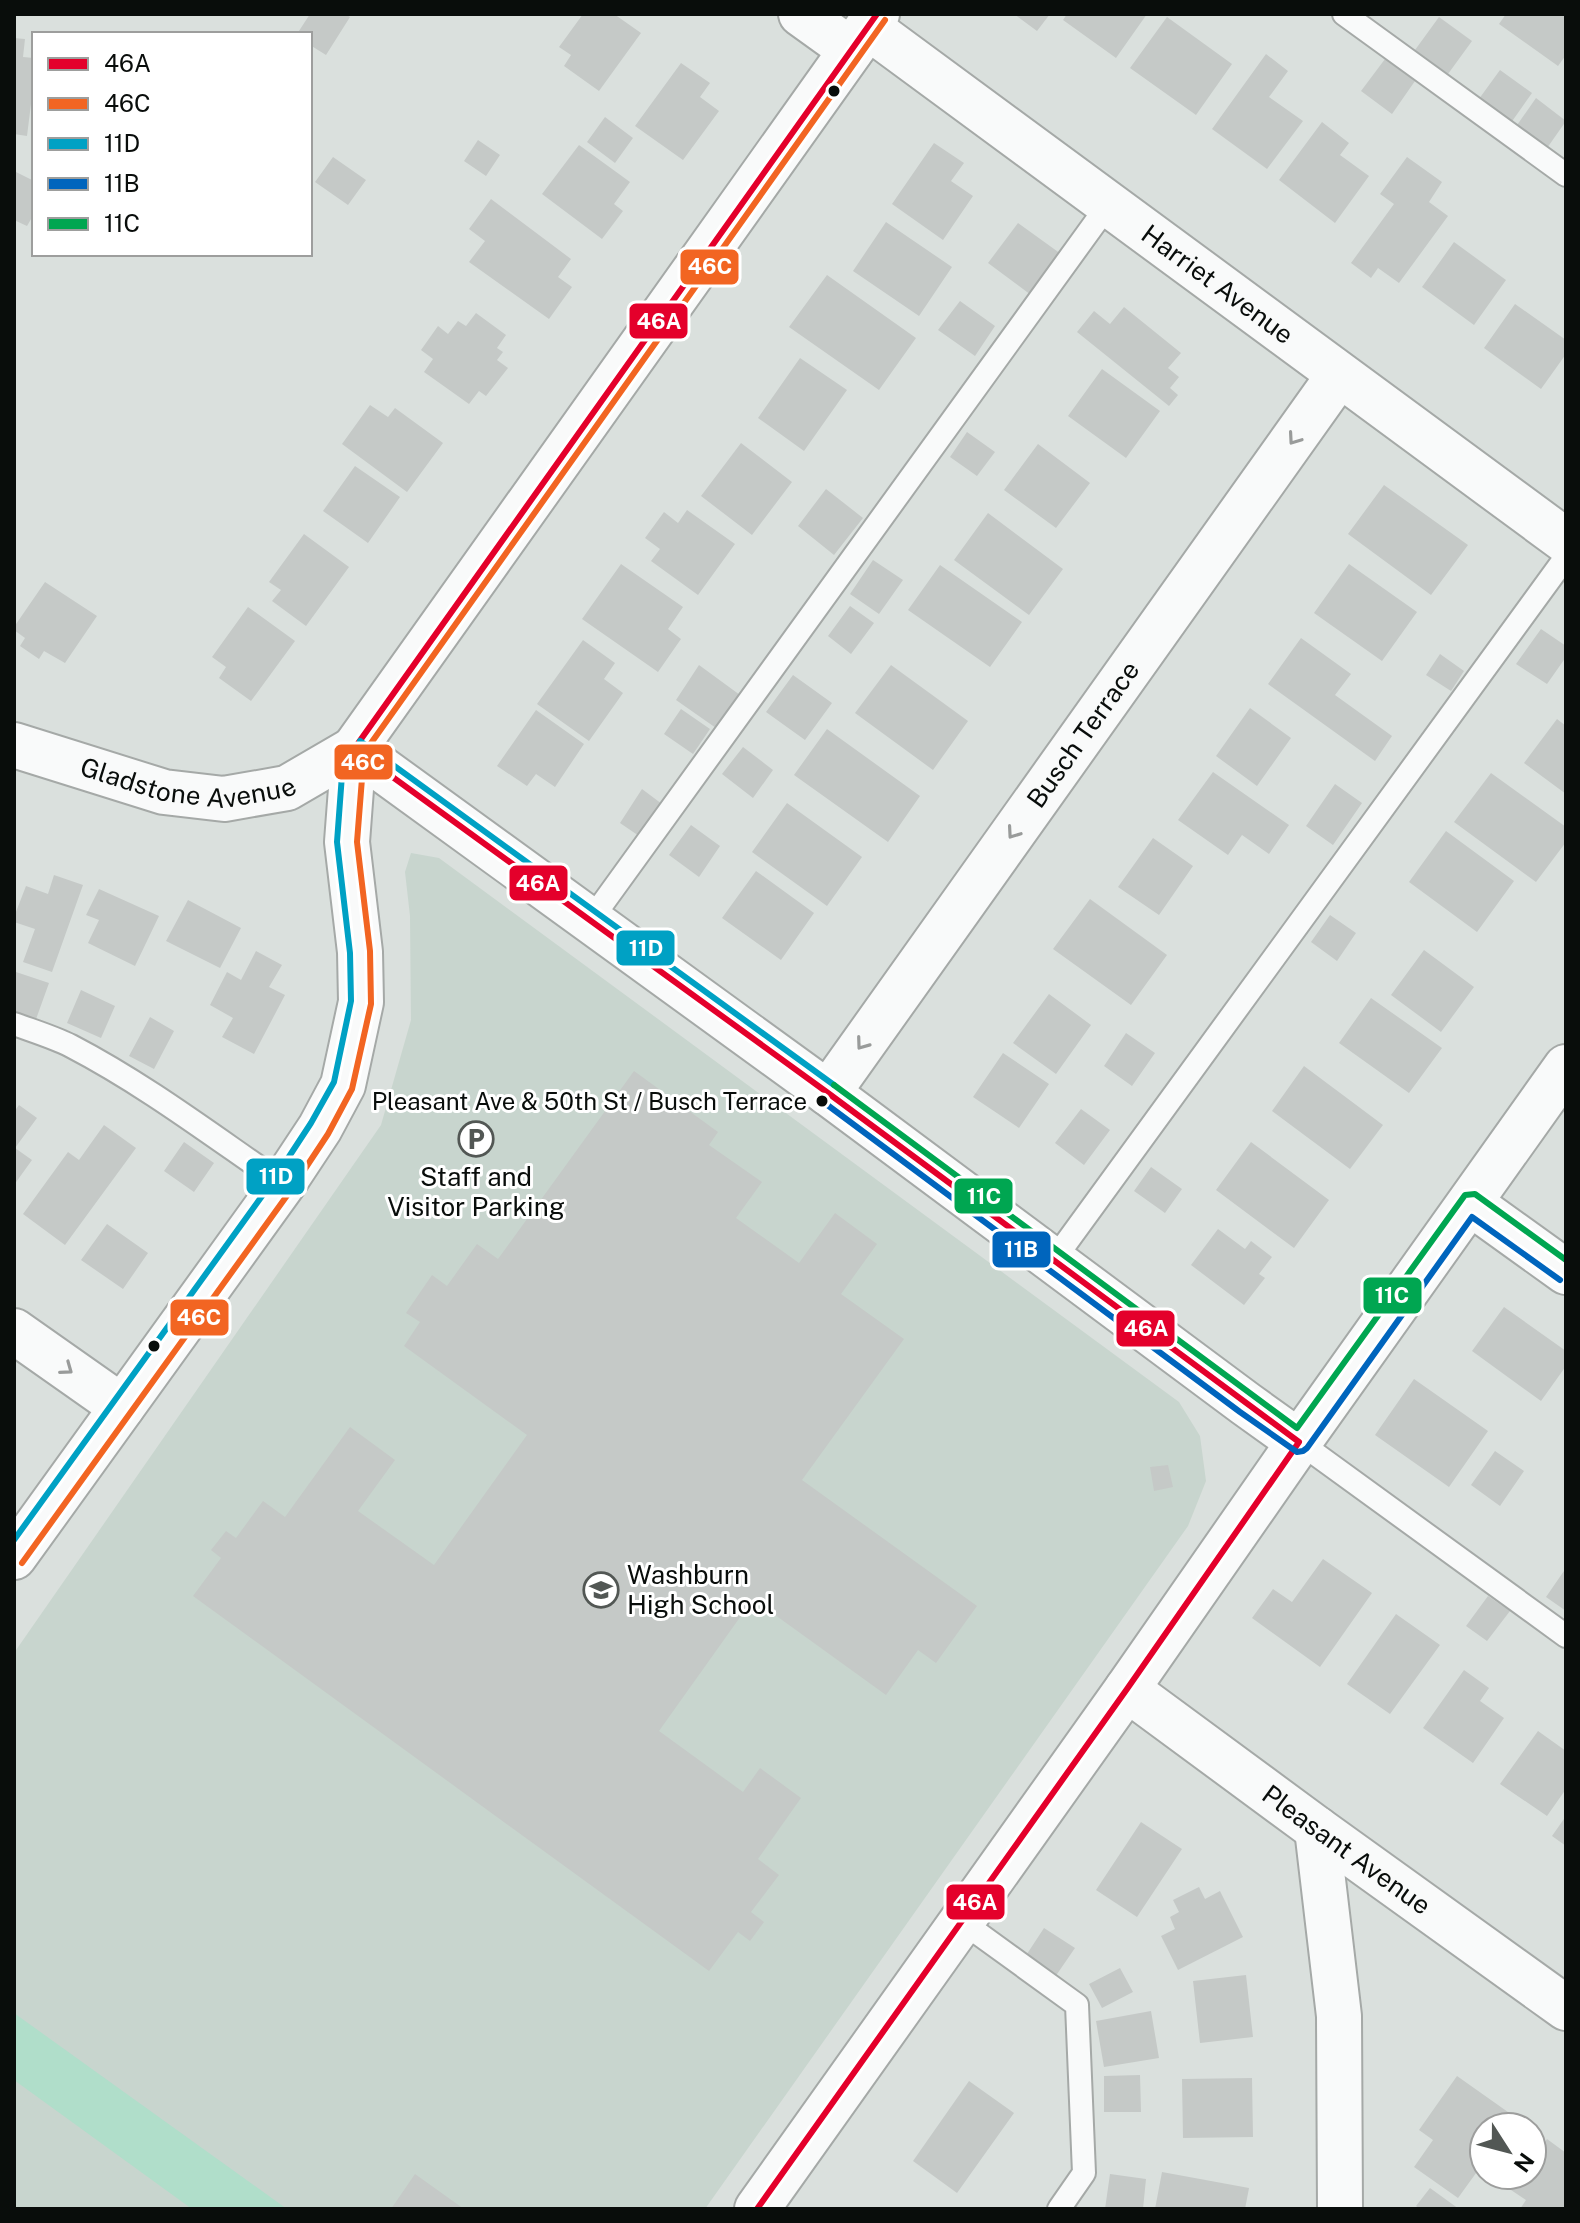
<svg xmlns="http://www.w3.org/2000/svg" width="1580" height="2223" font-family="'Public Sans',sans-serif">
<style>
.built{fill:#c8d5ce}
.green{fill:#b0deca}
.building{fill:#c5c9c7}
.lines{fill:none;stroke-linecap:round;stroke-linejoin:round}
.lane-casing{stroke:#a5a9a7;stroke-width:26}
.street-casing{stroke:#a5a9a7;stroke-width:48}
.secondary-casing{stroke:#a5a9a7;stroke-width:48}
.lane{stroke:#f9fafa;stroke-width:22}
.street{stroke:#f9fafa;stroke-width:44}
.secondary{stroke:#f9fafa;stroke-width:44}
.bus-1-casing{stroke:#fff;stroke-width:12}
.bus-2-casing{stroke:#fff;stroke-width:12}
.bus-3-casing{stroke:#fff;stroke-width:12}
.bus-4-casing{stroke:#fff;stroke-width:12}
.bus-5-casing{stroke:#fff;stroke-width:12}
.bus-1{stroke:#e4002b;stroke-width:6}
.bus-2{stroke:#f26522;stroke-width:6}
.bus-3{stroke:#00a1c4;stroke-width:6}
.bus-4{stroke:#0065bd;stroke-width:6}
.bus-5{stroke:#00a651;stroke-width:6}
.oneway{stroke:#999b9a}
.bus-dot{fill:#090d0b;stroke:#fff;stroke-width:3}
.labels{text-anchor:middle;stroke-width:6;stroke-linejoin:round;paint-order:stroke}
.bus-label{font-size:24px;fill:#090d0b;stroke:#fff;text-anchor:end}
.street-label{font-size:26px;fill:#090d0b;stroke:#fff}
.poi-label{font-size:26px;fill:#090d0b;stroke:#fff}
.line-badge{stroke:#fff;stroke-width:3}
.badge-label{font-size:22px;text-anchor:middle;font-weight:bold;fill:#fff}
</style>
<rect width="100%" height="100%" fill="#dae0dd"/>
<path class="built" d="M411 853 439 858 1179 1402 1200 1436 1206 1481 1188 1526 705 2209H14V1653L381 1125 411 1020 410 916 405 872Z"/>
<path class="green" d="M14 2013 287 2209H192L14 2080Z"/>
<path class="building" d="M310 14H345L350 17 326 55 310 45V34H297Z
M583 14H614L641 33 599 91 564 66 571 55 559 47Z
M1014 14H1050L1037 31Z
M1067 14H1147L1116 58 1063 20Z
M1506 14H1566V55L1558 66 1499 24Z
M1167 17 1232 64 1196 115 1130 68Z
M1439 17 1472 41 1448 74 1415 50Z
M14 38 25 39 23 57 34 58V80L27 136 14 134Z
M1266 54 1288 71 1269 97 1303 121 1267 169 1212 129Z
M1385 59 1415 81 1392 114 1361 91Z
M681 63 710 83 700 97 719 111 683 160 635 126Z
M1500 70 1532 93 1508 127 1476 103Z
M1536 98 1566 121 1545 151 1515 128Z
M605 117 633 138 615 163 587 142Z
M1322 122 1349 143 1340 155 1369 176 1335 223 1279 180Z
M478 140 500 155 486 176 464 161Z
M934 143 964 163 951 181 973 196 943 240 892 204Z
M579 145 630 182 614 204 623 211 602 239 542 194Z
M333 157 366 180 348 205 315 182Z
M1407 157 1442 182 1429 202 1448 216 1399 283 1378 268 1371 278 1351 263 1394 204 1380 194Z
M14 171 34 181V214L27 226 14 220Z
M491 199 571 259 558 277 572 287 549 319 469 262 485 241 469 229Z
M886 222 952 267 919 316 853 271Z
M1018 223 1061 254 1031 295 988 263Z
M1454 242 1506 280 1474 325 1422 287Z
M827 275 916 338 879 390 789 327Z
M960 301 995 326 975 356 938 330Z
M1515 304 1566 340V354L1541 389 1484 348Z
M1124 307 1181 353 1168 368 1179 377 1170 388 1178 395 1169 406 1077 332 1094 311 1110 324Z
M476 313 506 335 497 348 503 352 497 360 508 368 486 396 479 391 469 404 424 372 433 359 421 350 438 326 448 334 458 321 466 326Z
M800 358 847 390 804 451 758 418Z
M1102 369 1160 411 1126 458 1068 416Z
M370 405 388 417 395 408 443 443 407 492 342 444Z
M967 432 995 452 977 476 950 457Z
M741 443 792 482 752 535 701 496Z
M1038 444 1090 483 1056 528 1004 490Z
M355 466 400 497 368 543 323 511Z
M1384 485 1468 545 1431 595 1348 534Z
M826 489 863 518 834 555 798 526Z
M687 510 735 544 698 595 651 561 660 549 645 538 664 512 678 523Z
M988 513 1063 569 1029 615 954 560Z
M304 534 349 567 306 626 272 601 281 590 269 582Z
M873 560 903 580 879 614 850 594Z
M621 564 683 607 668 629 681 639 658 672 582 619Z
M1349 564 1417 612 1382 661 1314 613Z
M940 565 1022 622 990 667 908 610Z
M45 582 97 616 65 663 44 651 39 659 20 646 25 638 14 630V627Z
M850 606 874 623 851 654 828 636Z
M248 607 295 641 251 701 219 678 226 667 212 657Z
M1541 629 1566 646V657L1547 684 1516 664Z
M1301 638 1351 674 1335 695 1392 736 1375 761 1268 684Z
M583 640 615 663 604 679 623 693 589 741 537 704Z
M1440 654 1464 671 1451 691 1426 675Z
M699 665 740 695 716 728 676 700Z
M891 665 968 721 933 770 855 713Z
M793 675 832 703 805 740 766 712Z
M1250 708 1291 738 1257 786 1216 756Z
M681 709 710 729 693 754 664 734Z
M536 710 584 744 555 787 536 774 527 786 497 766Z
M1557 719 1566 726V794L1524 763Z
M827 729 920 796 888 842 794 775Z
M743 747 773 770 753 798 722 774Z
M1213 772 1289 825 1269 854 1242 835 1228 855 1178 820Z
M1491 773 1566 827V842L1536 882 1454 822Z
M1335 784 1362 803 1333 845 1306 826Z
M642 789 662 804 639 836 620 823Z
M787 803 862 857 827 906 752 852Z
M691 825 720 846 699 877 669 855Z
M1446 831 1514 881 1477 932 1409 882Z
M1153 838 1193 866 1159 915 1118 887Z
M756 871 814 913 781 960 722 918Z
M54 875 83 885 52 972 23 962 35 929 14 922V917L26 886 48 894Z
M99 889 159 916 135 966 88 943 99 920 86 915Z
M1090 899 1167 955 1131 1005 1053 949Z
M188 900 241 928 220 968 166 941Z
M1330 915 1356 933 1337 961 1311 942Z
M1424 950 1474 987 1441 1032 1391 995Z
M256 951 282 965 269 987 285 995 254 1054 222 1037 233 1018 210 1005 227 972 241 980Z
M16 972 49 983 35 1022 14 1014V977Z
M81 990 115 1006 101 1038 67 1023Z
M1049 994 1091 1025 1056 1074 1013 1043Z
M1371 998 1442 1048 1409 1093 1339 1043Z
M150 1017 174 1031 154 1069 129 1056Z
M1126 1033 1155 1053 1132 1086 1104 1066Z
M1003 1053 1049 1084 1019 1128 973 1097Z
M1304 1066 1383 1125 1350 1169 1272 1111Z
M634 1071 718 1132 709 1145 762 1182 736 1218 799 1263 835 1213 877 1244 841 1294 904 1339 802 1480 977 1606 936 1663 918 1650 886 1695 753 1599 659 1731 743 1792 760 1768 801 1798 758 1859 779 1875 751 1912 764 1922 750 1941 738 1932 709 1971 193 1596 221 1558 211 1550 226 1531 236 1538 263 1501 285 1517 350 1427 395 1460 358 1511 434 1565 527 1435 404 1346 420 1322 406 1313 432 1275 447 1286 477 1244 498 1259Z
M19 1105 37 1118 15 1148 32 1160 14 1185V1112Z
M1081 1109 1110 1130 1084 1165 1055 1143Z
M104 1125 136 1148 65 1245 23 1214 68 1152 79 1160Z
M184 1142 214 1163 194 1192 164 1171Z
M1251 1142 1329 1200 1294 1248 1216 1190Z
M1151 1167 1182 1189 1165 1213 1134 1191Z
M107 1224 148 1253 123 1289 81 1260Z
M1218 1229 1245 1249 1251 1241 1272 1257 1259 1274 1265 1278 1244 1305 1191 1265Z
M1504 1307 1566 1351V1366L1541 1401 1472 1351Z
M1414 1379 1488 1431 1449 1487 1375 1435Z
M1495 1451 1524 1471 1500 1506 1471 1485Z
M1168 1465 1173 1487 1154 1491 1150 1467Z
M1323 1559 1372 1593 1320 1667 1252 1618 1273 1589 1292 1602Z
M1566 1568V1611L1546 1597Z
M1488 1596 1510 1611 1487 1641 1466 1626Z
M1396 1614 1440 1645 1390 1714 1347 1684Z
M1464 1670 1489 1688 1480 1701 1504 1718 1473 1763 1423 1728Z
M1538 1731 1566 1751V1789L1547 1816 1500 1784Z
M1566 1816V1846L1552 1836Z
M1141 1822 1182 1849 1137 1917 1096 1890Z
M1199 1887 1205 1899 1220 1891 1243 1937 1178 1970 1161 1936 1175 1929 1170 1917 1179 1912 1173 1900Z
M1044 1928 1075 1948 1055 1977 1025 1957Z
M1120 1968 1133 1992 1102 2008 1089 1984Z
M1246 1975 1253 2037 1200 2043 1193 1981Z
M1151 2011 1159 2058 1104 2067 1096 2021Z
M1140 2075 1141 2112H1104V2076Z
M1457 2076 1515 2117 1508 2127H1484V2162L1458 2198 1414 2167 1433 2140 1419 2130Z
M1252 2078 1253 2137 1183 2138 1182 2079Z
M969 2081 1014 2113 957 2193 913 2161Z
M1547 2139 1566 2153V2209H1520L1526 2200 1511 2190 1522 2175H1532V2161Z
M1162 2172 1249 2188 1245 2209H1155Z
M415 2174 464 2209H391Z
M1110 2174 1146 2179 1143 2209H1105Z
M1430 2188 1459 2209H1420L1416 2206Z"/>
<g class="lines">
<defs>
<path id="lane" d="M1344 14 1566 175
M590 921 1108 205
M14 1024C33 1031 53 1037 71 1046 146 1085 214 1137 283 1184
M1053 1261 1566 557
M1299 1442 1566 1636
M961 1921 1077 2005 1084 2173 1059 2209"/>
<g id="street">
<path d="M801 14 851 50"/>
<path id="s1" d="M868 27 1566 541"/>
<path id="s2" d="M14 745 164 792 224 799 287 788 354 749 828 1093 1246 1404 1299 1442"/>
<path id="s3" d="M828 1093 1339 375"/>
<path d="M1470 1203 1566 1272"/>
<path d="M14 1331 122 1407"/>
<path id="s4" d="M1127 1689 1317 1829 1566 2008"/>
<path d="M1317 1829 1339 2016 1340 2209"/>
<path d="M757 2209 1127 1689 1299 1442 1566 1067"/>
</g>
<path id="secondary" d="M14 1557 283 1184 320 1128 343 1085 361 1002 360 952 347 842 354 749 877 14"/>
</defs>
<use href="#lane" class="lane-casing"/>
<use href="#street" class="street-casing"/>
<use href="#secondary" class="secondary-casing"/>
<use href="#lane" class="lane"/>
<use href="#street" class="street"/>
<use href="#secondary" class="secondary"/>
<defs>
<path id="bus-1" d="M757 2209 1127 1689 1299 1442 828 1093 354 749 877 14"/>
<path id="bus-2" d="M22 1563 291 1190 328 1134 352 1089 371 1004 370 951 357 842 364 753 885 20"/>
<path id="bus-3" d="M360 741 834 1085
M14 1540 275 1178 311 1123 334 1082 351 1001 350 953 337 842 344 748"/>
<path id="bus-4" d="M822 1101 1240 1412 1297 1452 1303 1451 1307 1448 1472 1217 1560 1280"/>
<path id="bus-5" d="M834 1085 1297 1428 1465 1195 1475 1194 1566 1260"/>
</defs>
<use href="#bus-1" class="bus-1-casing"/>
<use href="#bus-2" class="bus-2-casing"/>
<use href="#bus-3" class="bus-3-casing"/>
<use href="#bus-4" class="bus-4-casing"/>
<use href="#bus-5" class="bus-5-casing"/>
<use href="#bus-1" class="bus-1"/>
<use href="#bus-2" class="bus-2"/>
<use href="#bus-3" class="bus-3"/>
<use href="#bus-4" class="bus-4"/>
<use href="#bus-5" class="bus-5"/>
</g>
<defs><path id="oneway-chevron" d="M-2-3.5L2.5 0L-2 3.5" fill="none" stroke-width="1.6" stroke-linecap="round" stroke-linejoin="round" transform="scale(2)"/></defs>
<g class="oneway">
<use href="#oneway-chevron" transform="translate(1294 439) rotate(125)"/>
<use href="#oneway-chevron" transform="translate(1013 833) rotate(125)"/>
<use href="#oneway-chevron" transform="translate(862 1044) rotate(126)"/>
<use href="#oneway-chevron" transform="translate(67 1369) rotate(36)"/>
</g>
<defs>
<symbol id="parking-ring" viewBox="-11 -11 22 22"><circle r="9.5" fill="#fff" stroke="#525754" stroke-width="1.5"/><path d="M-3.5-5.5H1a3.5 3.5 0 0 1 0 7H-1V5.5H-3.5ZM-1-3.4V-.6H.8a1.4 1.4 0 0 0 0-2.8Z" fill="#525754"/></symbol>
<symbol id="school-ring" viewBox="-11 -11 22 22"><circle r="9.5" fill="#fff" stroke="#525754" stroke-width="1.5"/><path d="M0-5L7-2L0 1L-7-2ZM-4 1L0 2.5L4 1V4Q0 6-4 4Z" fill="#525754"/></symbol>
</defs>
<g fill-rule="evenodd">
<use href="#parking-ring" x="456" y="1119" width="40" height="40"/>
<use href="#school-ring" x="581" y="1570" width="40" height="40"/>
</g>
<g class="bus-dot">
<circle cx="834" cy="91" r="7"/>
<circle cx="822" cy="1101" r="7"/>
<circle cx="154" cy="1346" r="7"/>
</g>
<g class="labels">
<g class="bus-label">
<text x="807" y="1110">Pleasant Ave &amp; 50th St / Busch Terrace</text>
</g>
<g class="street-label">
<text dy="9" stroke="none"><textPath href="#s1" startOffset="434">Harriet Avenue</textPath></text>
<text dy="9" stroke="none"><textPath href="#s3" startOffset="440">Busch Terrace</textPath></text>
<text dy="9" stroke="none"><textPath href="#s2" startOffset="180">Gladstone Avenue</textPath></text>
<text dy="9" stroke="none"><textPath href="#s4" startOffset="272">Pleasant Avenue</textPath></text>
</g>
<g class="poi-label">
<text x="476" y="1186">Staff and<tspan x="476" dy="30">Visitor Parking</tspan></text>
<text x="627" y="1584" text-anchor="start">Washburn<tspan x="627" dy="30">High School</tspan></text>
</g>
</g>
<g class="line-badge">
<rect x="679" y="248" width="61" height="38" rx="8" fill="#f26522"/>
<rect x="628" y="302" width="61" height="38" rx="8" fill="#e4002b"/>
<rect x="333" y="743" width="61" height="38" rx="8" fill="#f26522"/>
<rect x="508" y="864" width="61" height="38" rx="8" fill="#e4002b"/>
<rect x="615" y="929" width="61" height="38" rx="8" fill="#00a1c4"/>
<rect x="245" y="1157" width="61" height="39" rx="8" fill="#00a1c4"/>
<rect x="953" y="1177" width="61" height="38" rx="8" fill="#00a651"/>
<rect x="991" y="1230" width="61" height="39" rx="8" fill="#0065bd"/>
<rect x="1362" y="1276" width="61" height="39" rx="8" fill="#00a651"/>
<rect x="169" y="1298" width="61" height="39" rx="8" fill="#f26522"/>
<rect x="1115" y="1309" width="61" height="39" rx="8" fill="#e4002b"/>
<rect x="945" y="1883" width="61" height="38" rx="8" fill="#e4002b"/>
</g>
<g class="badge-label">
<text x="710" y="274">46C</text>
<text x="659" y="329">46A</text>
<text x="363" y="770">46C</text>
<text x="538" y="891">46A</text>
<text x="646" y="956">11D</text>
<text x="276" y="1184">11D</text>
<text x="984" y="1204">11C</text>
<text x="1021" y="1257">11B</text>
<text x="1392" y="1303">11C</text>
<text x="199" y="1325">46C</text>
<text x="1146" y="1336">46A</text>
<text x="975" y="1910">46A</text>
</g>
<rect width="1580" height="2223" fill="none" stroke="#090d0b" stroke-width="32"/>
<rect x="32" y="32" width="280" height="224" fill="#ffffff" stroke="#9d9e9d" stroke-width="2"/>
<rect x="48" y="58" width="40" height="12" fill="#e4002b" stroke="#9d9e9d" stroke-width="2"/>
<text x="104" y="72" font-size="24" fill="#090d0b">46A</text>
<rect x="48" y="98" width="40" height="12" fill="#f26522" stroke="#9d9e9d" stroke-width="2"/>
<text x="104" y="112" font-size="24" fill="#090d0b">46C</text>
<rect x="48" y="138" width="40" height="12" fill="#00a1c4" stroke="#9d9e9d" stroke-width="2"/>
<text x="104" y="152" font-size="24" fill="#090d0b">11D</text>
<rect x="48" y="178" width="40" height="12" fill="#0065bd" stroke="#9d9e9d" stroke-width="2"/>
<text x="104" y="192" font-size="24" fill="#090d0b">11B</text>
<rect x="48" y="218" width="40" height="12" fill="#00a651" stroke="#9d9e9d" stroke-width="2"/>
<text x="104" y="232" font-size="24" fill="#090d0b">11C</text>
<g transform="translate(1508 2151) rotate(126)"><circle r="38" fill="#ffffff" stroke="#9d9e9d" stroke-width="2"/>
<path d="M0-6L14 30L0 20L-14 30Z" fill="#525754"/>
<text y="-12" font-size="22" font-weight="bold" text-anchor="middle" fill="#090d0b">N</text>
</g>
</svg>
